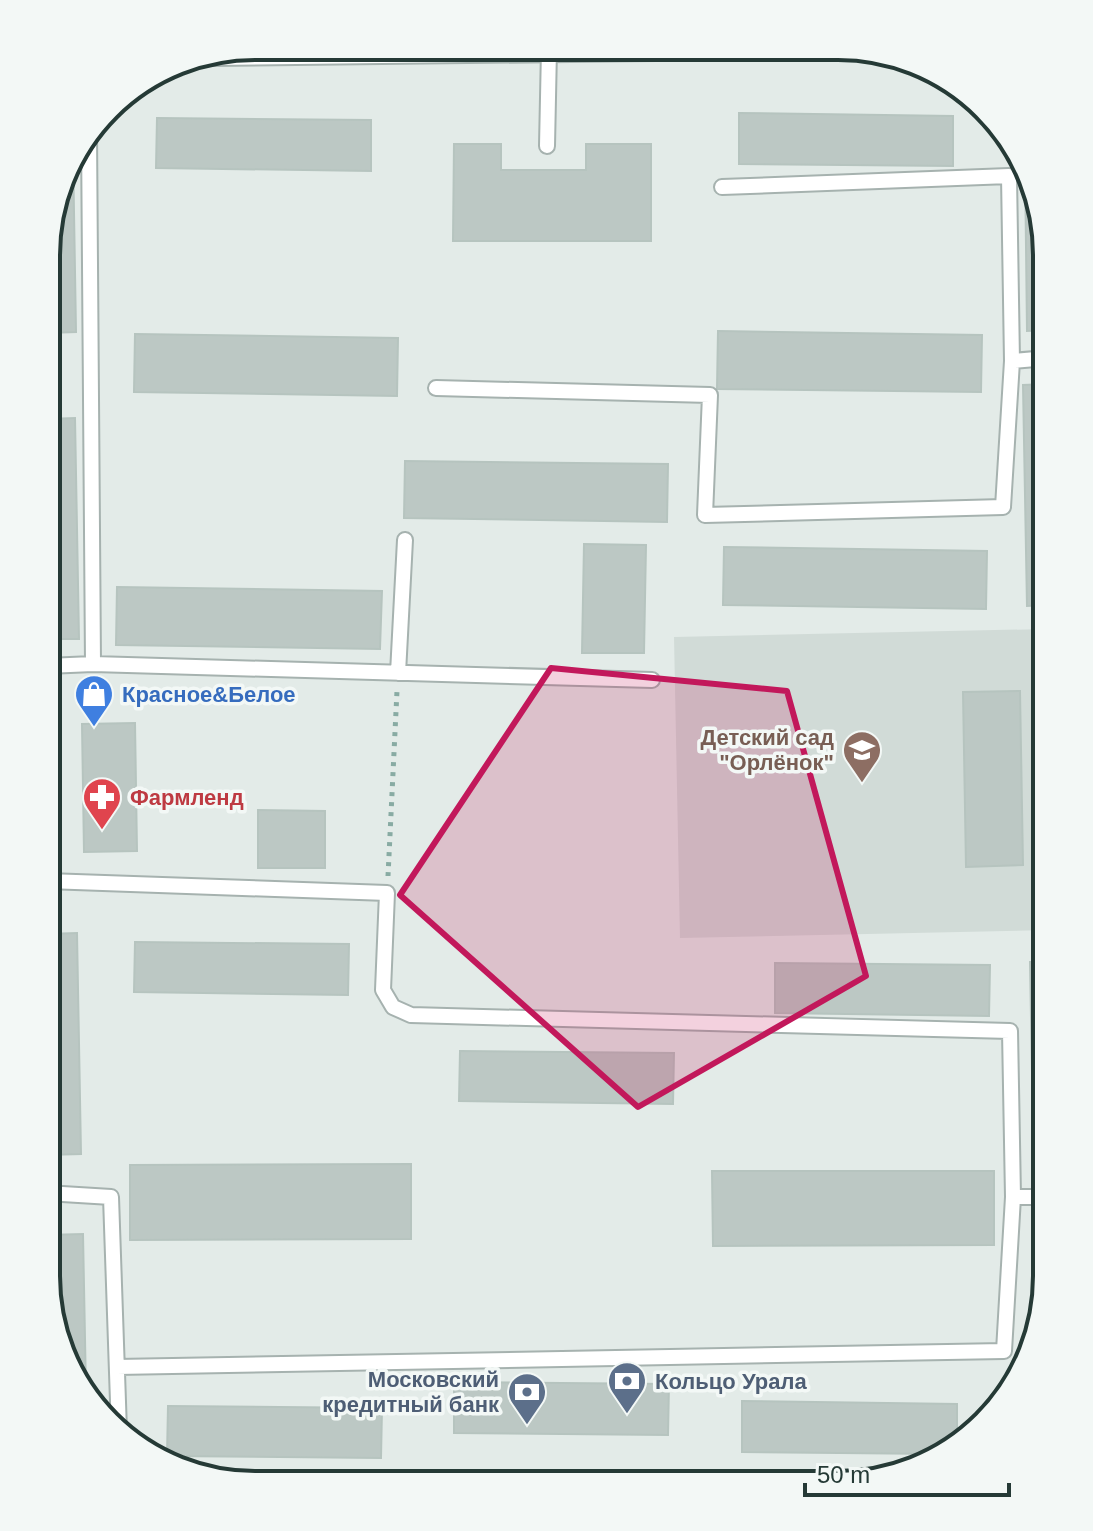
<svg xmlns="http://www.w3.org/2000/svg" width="1093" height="1531" font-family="Arial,sans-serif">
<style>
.built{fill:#d1dbd7}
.building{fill:#bcc8c4;stroke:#b6c4bf;stroke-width:2}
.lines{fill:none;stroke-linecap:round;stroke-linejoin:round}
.lane-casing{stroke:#a6b2af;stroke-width:18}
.street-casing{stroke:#a6b2af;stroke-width:28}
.path{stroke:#88aba3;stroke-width:5;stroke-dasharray:4 6;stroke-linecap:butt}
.lane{stroke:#fff;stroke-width:14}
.street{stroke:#fff;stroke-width:24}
.marked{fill:#c2185b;fill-opacity:0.2;stroke:#c2185b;stroke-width:6;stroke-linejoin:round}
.labels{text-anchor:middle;stroke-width:7;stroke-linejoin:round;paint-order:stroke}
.shop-label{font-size:22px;font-weight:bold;fill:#366cbe;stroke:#f3f8f6;text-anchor:start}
.education-label{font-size:22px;font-weight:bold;fill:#785e54;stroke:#f3f8f6;text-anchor:end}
.health-label{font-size:22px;font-weight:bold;fill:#be3a42;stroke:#f3f8f6;text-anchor:start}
.service-label{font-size:22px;font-weight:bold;fill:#4e5e75;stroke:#f3f8f6;text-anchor:end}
.rim{fill:none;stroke:#253a36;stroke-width:4}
</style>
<rect width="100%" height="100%" fill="#e3ebe8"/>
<path class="built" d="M1047 629V930L680 938 674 637Z"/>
<path class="building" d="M739 113 953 116V166L739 164Z
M157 118 371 120V171L156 168Z
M454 144H501V170H586V144H651V241H453Z
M73 152 76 332 48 333V227Z
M1025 162 1047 254V330L1027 331Z
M718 331 982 335 981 392 717 389Z
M135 334 398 338 397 396 134 392Z
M1047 384V605L1027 606 1023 385Z
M75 418 79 639H47L48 419Z
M405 461 668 464 667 522 404 518Z
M584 544 646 545 644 653H582Z
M724 547 987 551 986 609 723 605Z
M117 587 382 591 380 649 116 645Z
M1020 691 1023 865 966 867 963 692Z
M135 723 137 851 84 852 82 724Z
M258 810 325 811V868H258Z
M77 933 81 1154 46 1155 47 934Z
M135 942 349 944 348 995 134 992Z
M1030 962H1047V1183H1034Z
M775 963 990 965 989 1016 775 1013Z
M460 1051 674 1053 673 1104 459 1101Z
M411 1164V1239L130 1240V1165Z
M712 1171H994V1245L713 1246Z
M83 1234 86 1391 67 1368 46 1277V1235Z
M1047 1240V1290L1035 1325 1033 1241Z
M454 1382 669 1384 668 1435 454 1433Z
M742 1401 957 1404V1441L941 1454 742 1452Z
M168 1406 382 1408 381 1458 167 1456Z"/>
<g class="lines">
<defs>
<path id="lane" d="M547 146 549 49
M1012 361 1047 358
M436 388 710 395 705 515 1003 507 1012 361 1009 176 722 187
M93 664 652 680
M47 666 93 664 89 132
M398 673 405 540
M47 881 387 893 383 990 393 1007 411 1015 1010 1031 1013 1197H1047
M46 1193 111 1197 119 1431
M117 1367 1004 1351 1013 1197"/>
<path id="street" d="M213 53 740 47"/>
</defs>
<use href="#lane" class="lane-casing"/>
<use href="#street" class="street-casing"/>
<path class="path" d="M388 876 397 691"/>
<use href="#lane" class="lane"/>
<use href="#street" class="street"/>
</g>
<path class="marked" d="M551 668 787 691 866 976 638 1107 400 895Z"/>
<defs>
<symbol id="shop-pin" viewBox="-11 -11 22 30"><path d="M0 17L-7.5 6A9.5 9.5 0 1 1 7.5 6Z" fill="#3f7fe0" stroke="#f3f8f6"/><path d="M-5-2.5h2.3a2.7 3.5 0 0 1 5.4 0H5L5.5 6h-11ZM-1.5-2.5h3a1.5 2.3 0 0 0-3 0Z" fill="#fff"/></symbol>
<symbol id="school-pin" viewBox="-11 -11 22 30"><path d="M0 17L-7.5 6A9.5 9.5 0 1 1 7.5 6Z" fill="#8d6e63" stroke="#f3f8f6"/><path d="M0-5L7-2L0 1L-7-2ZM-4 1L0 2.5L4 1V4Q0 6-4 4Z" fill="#fff"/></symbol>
<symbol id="pharmacy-pin" viewBox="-11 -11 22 30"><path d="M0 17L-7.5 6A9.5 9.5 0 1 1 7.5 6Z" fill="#e0444e" stroke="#f3f8f6"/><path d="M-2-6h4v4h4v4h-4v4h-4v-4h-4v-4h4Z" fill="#fff"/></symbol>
<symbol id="bank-pin" viewBox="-11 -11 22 30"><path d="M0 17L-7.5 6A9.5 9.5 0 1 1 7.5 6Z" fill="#5c6f8a" stroke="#f3f8f6"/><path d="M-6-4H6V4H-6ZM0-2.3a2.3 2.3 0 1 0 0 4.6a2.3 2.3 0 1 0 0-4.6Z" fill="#fff"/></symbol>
</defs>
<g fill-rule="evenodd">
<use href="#shop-pin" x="72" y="672" width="44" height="60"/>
<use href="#school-pin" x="840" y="728" width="44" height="60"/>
<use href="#pharmacy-pin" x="80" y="775" width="44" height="60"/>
<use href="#bank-pin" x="605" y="1359" width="44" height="60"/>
<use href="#bank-pin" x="505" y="1370" width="44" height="60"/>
</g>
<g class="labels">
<g class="shop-label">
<text x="122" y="702">Красное&amp;Белое</text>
</g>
<g class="education-label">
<text x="834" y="745">Детский сад<tspan x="834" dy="25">"Орлёнок"</tspan></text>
</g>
<g class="health-label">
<text x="130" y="805">Фармленд</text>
</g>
<g class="service-label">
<text x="499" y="1387">Московский<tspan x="499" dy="25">кредитный банк</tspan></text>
<text x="655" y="1389" text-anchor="start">Кольцо Урала</text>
</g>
</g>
<path d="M0 0H1093V1531H0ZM255 60H838A195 195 0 0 1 1033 255V1276A195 195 0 0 1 838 1471H255A195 195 0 0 1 60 1276V255A195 195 0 0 1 255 60Z" fill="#f3f8f6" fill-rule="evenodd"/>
<path class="rim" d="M255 60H838A195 195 0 0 1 1033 255V1276A195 195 0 0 1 838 1471H255A195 195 0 0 1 60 1276V255A195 195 0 0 1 255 60Z"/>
<path d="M805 1483v12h204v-12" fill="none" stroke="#253a36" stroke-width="4"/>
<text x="817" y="1483" font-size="24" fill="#253a36" stroke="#f3f8f6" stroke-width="6" paint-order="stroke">50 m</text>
</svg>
